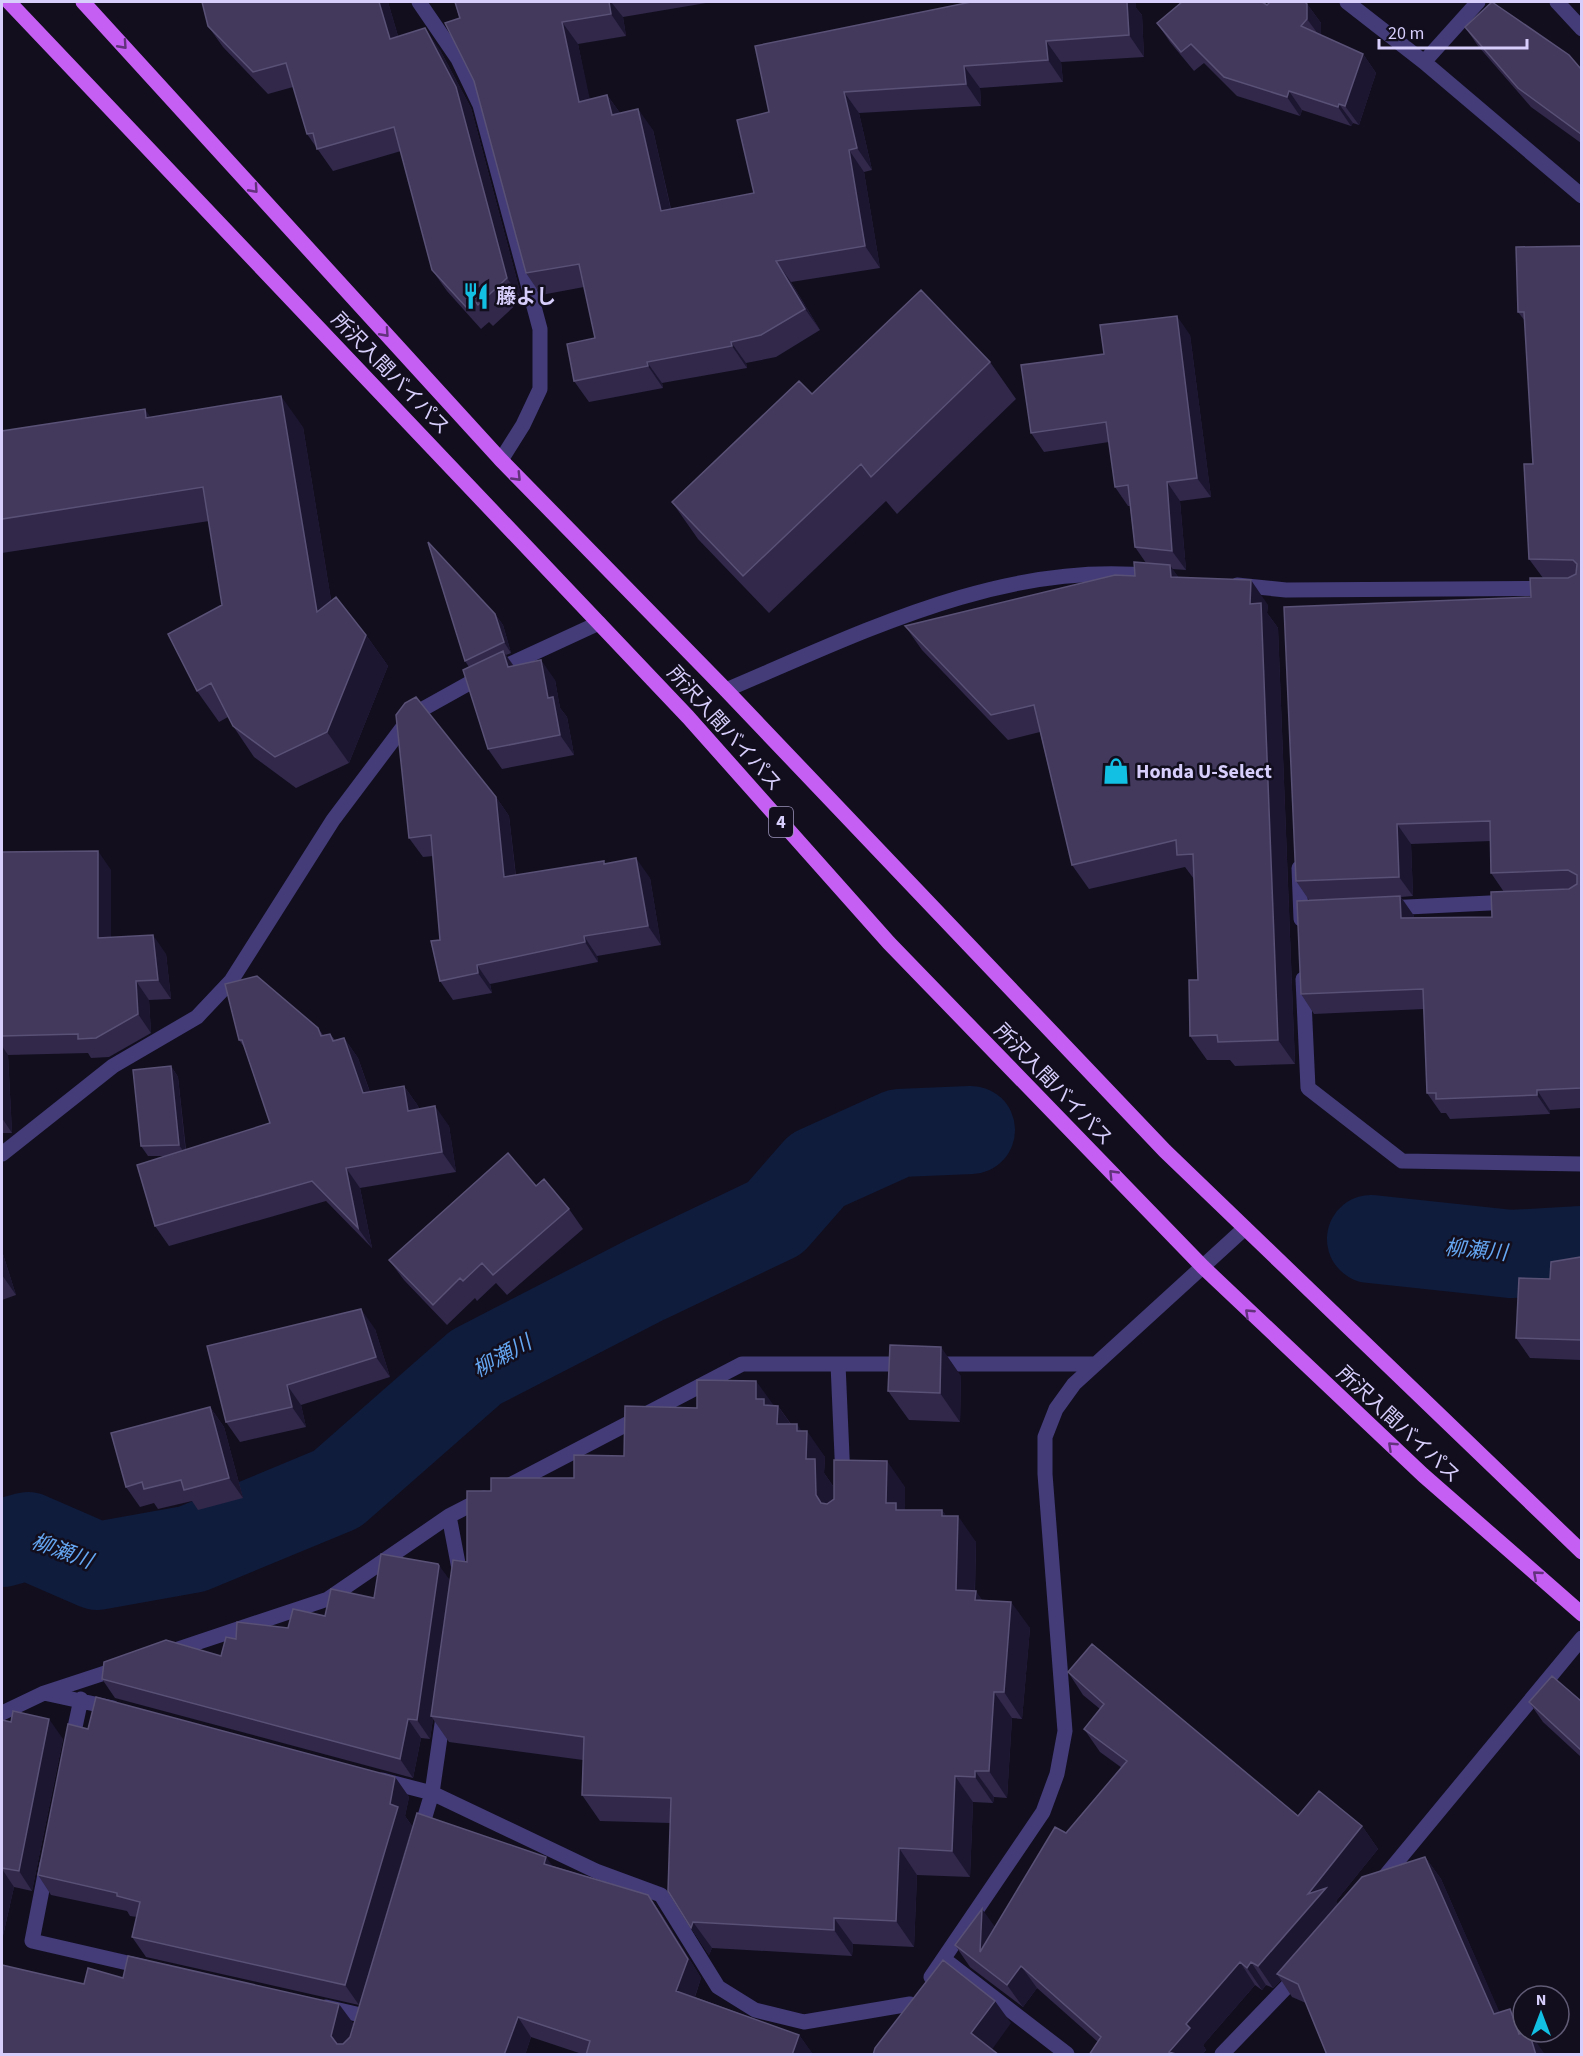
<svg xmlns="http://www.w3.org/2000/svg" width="1583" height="2056" font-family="'Source Sans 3','Noto Sans JP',sans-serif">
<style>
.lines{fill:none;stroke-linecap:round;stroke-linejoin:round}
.river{stroke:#0f1c3c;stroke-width:88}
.minor{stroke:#433c79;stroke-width:15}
.primary{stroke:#c55ef2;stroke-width:15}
.wall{fill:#31284a;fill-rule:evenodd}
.shaded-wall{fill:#1d1631}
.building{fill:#42395d;stroke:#5a5176;stroke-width:1.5}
.oneway{stroke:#63327d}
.labels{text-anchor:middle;stroke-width:5;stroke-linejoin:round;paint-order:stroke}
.shield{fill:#120e1e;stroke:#9c94b9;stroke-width:1.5}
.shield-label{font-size:18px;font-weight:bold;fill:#d7cefb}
.poi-label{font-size:20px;font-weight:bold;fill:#d7cefb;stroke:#120e1e;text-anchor:start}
.street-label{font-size:20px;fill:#d7cefb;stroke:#120e1e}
.water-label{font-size:21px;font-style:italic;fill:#65a7f2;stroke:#120e1e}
</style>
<rect width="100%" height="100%" fill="#120e1e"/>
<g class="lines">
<path class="river" d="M1371 1239 1511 1254 1582 1250
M2 1543 28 1536 97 1566 192 1549 337 1489 476 1367 645 1280 775 1218 817 1170 899 1133 971 1130"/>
<path class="minor" d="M419 2 458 59 480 105 540 329V389L523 425 501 460
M1347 2 1424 62 1582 196
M1557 2 1582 29
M1424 62 1478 2
M1237 585 1286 590 1582 588
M726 690C861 633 1003 560 1153 576
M1299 868 1301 919
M1387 908 1510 902
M1303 979 1308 1088 1402 1161 1582 1164
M2 1154 113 1066 197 1017 231 981 333 820 412 715 473 681 599 623
M838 1364H907
M934 1364H1094
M506 1487 742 1364H838L843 1479
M449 1516 461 1579
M169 1652 328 1599 449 1516 484 1498
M44 1693 120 1668
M2 1713 44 1693 113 1708
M71 1746 81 1699
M382 1780 432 1793 596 1871 661 1895 718 1987 755 2010 804 2022 910 2004
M420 1833 432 1793 444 1710
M47 1864 32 1941 145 1967
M1381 1881 1582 1638
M945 1960 1067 2054
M931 1977 1043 1812 1057 1774 1065 1731 1045 1474V1437L1056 1409 1074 1384 1245 1228
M326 2007 365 2016
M1222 2054 1300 1973"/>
<path class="primary" d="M9 2 688 717 889 943 1203 1267 1423 1475 1582 1614
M83 2 501 460 726 690 1165 1151 1582 1552"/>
</g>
<path class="wall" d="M202 2H388L398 36 440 50 471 108 522 299 493 326 489 322 481 329 447 291 432 270 401 151 333 171 307 134 293 87 268 94 223 47 208 26Z
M455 2H712L623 17 626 36 578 44 589 99 607 95 620 113 653 130 671 209 754 193 769 112 1136 8 1142 15 1144 57 1061 62 1063 82 980 88 981 106 859 113 872 170 864 172 880 268 791 282 820 330 776 357 746 363 747 368 662 383 663 388 589 402 574 381 595 338 584 287 541 295 526 273Z
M1307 4 1321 23V35L1363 54 1376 73 1359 125 1353 123 1351 126 1302 110 1300 116 1237 96 1204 63 1194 71 1170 42 1157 23 1267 5Z
M1465 27 1581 69V143L1531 107 1478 46Z
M1581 246V1108L1550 1110V1114L1450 1119 1446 1113H1441L1427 1093 1424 1009 1314 1014 1301 994 1309 900 1296 881 1531 597 1543 578 1529 559 1533 464 1525 321 1518 312ZM1491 841V873L1504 892 1492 917 1414 918V916L1401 897 1413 896 1411 844Z
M1190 335 1211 497 1180 501 1186 570 1172 569 1179 578 1268 605 1267 613 1278 628 1295 1064 1235 1066 1230 1060H1207L1190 1036 1198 980 1194 879 1185 867 1089 889 1072 865 1040 732 1008 740 922 650 905 626 1135 576 1146 563 1135 547 1130 506H1128L1115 487 1109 442 1044 452 1031 433 1104 354Z
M990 362 1016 399 897 514 886 501 769 613 698 539 672 502 812 394Z
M151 418 303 427 331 600 366 635 388 666 349 763 296 788 254 757 233 726 228 717 219 722 197 691 222 605 209 521 2 553V431Z
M495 614 503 625 511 653 506 655 514 666 555 680 560 708 567 717 574 755 502 769 488 749 469 667 465 661Z
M496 797 509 816 516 876 606 864 650 878 661 945 597 956 598 962 490 984 492 993 453 1000 440 981V940L433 856 423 857 409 838Z
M2 852 111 870V937L166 954 171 999 149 1000 151 1033 109 1057 91 1058 88 1053 8 1055 12 1133H2Z
M318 1028 323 1035 330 1034 335 1040 344 1038 358 1058 370 1092 404 1086 418 1106 419 1109 449 1126 456 1172 360 1188 372 1248 326 1201 169 1246 155 1226 165 1156H148L141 1146 171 1066 178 1077 186 1150 270 1123 244 1047 239 1040Z
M536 1186 569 1209 583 1229 507 1295 496 1283 477 1301 475 1298 447 1325 404 1280 389 1260Z
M2 1251 16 1295 2 1300Z
M1581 1257V1360L1530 1358 1516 1338 1550 1279Z
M375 1329 390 1377 301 1405 306 1427 240 1442 226 1422Z
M961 1376 960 1422 909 1420 888 1391Z
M773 1405 778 1406 791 1424 802 1431 825 1457 824 1473 833 1486V1500L905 1487V1510H942L946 1516 976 1542 975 1591 982 1600 1030 1628 1022 1719 1012 1718 1007 1798 994 1797 993 1803 973 1802 970 1877 917 1875 914 1947 853 1944 852 1956 712 1948 709 1955 691 1928 670 1823 600 1821 582 1795 583 1760 449 1742 433 1719 430 1739 421 1738 413 1778 115 1698 102 1679 221 1656 236 1639 288 1628 325 1616 374 1598 450 1581 467 1562 491 1491 574 1478 624 1456 697 1408Z
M210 1407 224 1427 243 1498 198 1510 192 1501 158 1509 154 1503 140 1507 126 1487Z
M1068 1672 1298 1816 1362 1826 1378 1849 1336 1901 1338 1905 1425 1857 1441 1879 1499 2012 1523 2032 1544 2055H1327L1306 2003 1292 1997 1281 1980 1273 1988 1266 1985 1262 1990 1255 1985 1203 2045 1206 2050 1202 2055H1089L1098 2042 1037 1988 1023 2007 970 1967 955 1945 995 1926 1066 1833 1122 1768 1100 1752 1084 1729 1100 1709 1083 1695Z
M1581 1701V1757L1543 1722 1529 1702Z
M2 1720 63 1739 32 1891 14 1887 2 1940Z
M88 1729 395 1777 409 1797 405 1816 412 1826 359 2005 146 1957 132 1937 137 1917 130 1916 127 1911 51 1895 38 1875Z
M553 1866 648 1895 662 1915 701 1978 695 1997 799 2035 813 2055H585L531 2037 525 2055H2L84 1984 123 1978 353 2023 349 2038Z"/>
<path class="shaded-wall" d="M379 2H388L405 60 390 39Z
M609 2H611L623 17 626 36 611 14Z
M1127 2H1136V8L1142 15 1144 57 1129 35Z
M1307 4 1321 23V38L1307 19Z
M562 22 578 44 595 123 579 102Z
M425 28 440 50 471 108 522 299 507 278Z
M1046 41 1061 62 1063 82 1048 60Z
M1363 54 1376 73 1359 125 1345 106Z
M964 66 980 88 981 106 966 84Z
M1289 91 1302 110 1300 116 1287 97Z
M844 92 859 113 872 170 857 148Z
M607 95 623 117 612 115Z
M1339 104 1353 123 1351 126 1338 107Z
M638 109 653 130 676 233 661 211Z
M849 150 864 172 880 268 865 246Z
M776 261 791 282 820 330 805 309Z
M1177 316 1190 335 1211 497 1197 478Z
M731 342 746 363 747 368 732 346Z
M647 362 662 383 663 388 648 366Z
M281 396 303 427 338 643 317 612Z
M145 409 166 440 146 418Z
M1167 482 1180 501 1186 570 1172 551Z
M1170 565 1187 590 1171 577Z
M1251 580 1268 605 1267 613 1278 628 1295 1064 1278 1040 1250 604Z
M495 614 503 625 511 653 504 642Z
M366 635 388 666 349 763 327 732Z
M503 651 517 671 508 667Z
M541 660 555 680 560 708 567 717 574 755 560 735 548 698Z
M496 797 509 816 518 897 504 877Z
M1397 824 1411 844 1413 896 1399 877Z
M98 851 111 870V957L98 938Z
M636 858 650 878 661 945 648 926Z
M1400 896 1414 916 1415 938 1401 918Z
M153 935 166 954 171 999 158 980Z
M584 936 597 956 598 962 585 942Z
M477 965 490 984 492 993 478 973Z
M136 981 149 1000 151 1033 138 1014Z
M344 1038 358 1058 377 1113 363 1093Z
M2 1046 8 1055 12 1133 2 1118Z
M171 1066 178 1077 186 1155 179 1145Z
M404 1086 418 1106 422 1131 408 1111Z
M1537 1090 1550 1110V1114L1537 1095Z
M435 1106 449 1126 456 1172 442 1152Z
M346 1168 360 1188 372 1248 358 1228Z
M2 1251 16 1295 2 1275Z
M361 1309 375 1329 390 1377 376 1357Z
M941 1347 961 1376 960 1422 940 1393Z
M756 1381 775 1407 778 1406 796 1432 775 1425 756 1399Z
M287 1385 301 1405 306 1427 292 1407Z
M210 1407 224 1427 243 1498 229 1478Z
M797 1424 806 1438 807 1431 825 1457 824 1473 833 1486 834 1521 816 1495 797 1431Z
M887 1461 905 1487V1516L886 1503Z
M942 1510 957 1532 958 1516 976 1542 974 1616 956 1590 942 1516Z
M438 1564 452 1583 431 1716 433 1719 430 1739 417 1720Z
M976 1591 994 1618 975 1600Z
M1011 1602 1030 1628 1022 1719 1004 1692Z
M994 1692 1012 1718 1007 1798 989 1771Z
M49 1719 63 1739 32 1891 19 1871Z
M408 1719 421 1738 413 1778 400 1759Z
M975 1771 994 1797 993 1803 975 1777Z
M955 1776 973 1802 970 1877 952 1851Z
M395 1777 409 1797 405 1816 412 1826 359 2005 345 1985 390 1804Z
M1362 1826 1378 1849 1336 1901 1342 1911 1277 1974 1281 1980 1273 1988 1258 1966 1308 1894Z
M899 1848 917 1875 914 1947 896 1921Z
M546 1857 560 1876 544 1864Z
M1425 1857 1441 1879 1510 2036 1494 2014Z
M2 1869 14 1887 2 1940Z
M648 1895 662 1915 701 1978 690 2011 676 1991Z
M982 1909 998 1931 980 1952Z
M834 1918 853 1944 852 1956 834 1930Z
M693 1922 712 1948 709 1955 691 1928Z
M1240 1962 1255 1985 1203 2045 1206 2050 1202 2055H1170L1169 2052 1186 2024Z
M1251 1962 1266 1985 1262 1990 1247 1968Z
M1021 1966 1037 1988 1023 2007 1007 1985Z
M995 2001 1011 2023 988 2055 971 2033Z
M339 2004 353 2023 345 2055 331 2036Z
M1510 2009 1523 2027V2032H1526L1519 2034Z
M518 2017 531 2037 525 2055H504Z
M1529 2032 1544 2053V2055H1536Z
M799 2035 813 2054V2055H792Z"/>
<path class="building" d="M202 2H379L390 39 425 28 456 87 507 278 478 305 474 300 466 307 432 270 394 127 317 149 313 133 307 134 286 63 253 72 208 26Z
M455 2H609L611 14 562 22 579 102 607 95 612 115 638 109 661 211 754 193 737 120 769 112 755 46 971 2H1127L1129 35 1046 41 1048 60 964 66 966 84 844 92 857 148 849 150 865 246 776 261 805 309 761 335 731 342 732 346 647 362 648 366 574 381 567 344 595 338 579 264 526 273 474 81 445 23 460 18Z
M1182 2H1262L1267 5 1270 2H1305L1307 4V19L1301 26 1363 54 1345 106 1339 104 1338 107 1289 91 1287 97 1224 77 1191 44 1181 52 1157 23Z
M1492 2 1569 55 1581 69V134L1518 88 1465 27Z
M1581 246V1088L1537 1090V1095L1436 1099V1093H1427L1423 989 1301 994 1297 901 1400 896 1401 918 1492 917 1491 892 1569 889 1577 884V875L1568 870 1491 873 1490 821 1397 824 1399 877 1296 881 1284 607 1531 597 1530 578H1568L1576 574 1577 564 1573 560 1529 559 1524 464H1533L1524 312H1518L1516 247Z
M921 290 990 362 871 477 861 464 743 576 672 502 799 381 812 394Z
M1177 316 1197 478 1167 482 1172 551 1135 547 1128 485 1115 487 1106 422 1031 433 1021 365 1104 354 1100 325Z
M281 396 317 612 336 597 366 635 327 732 275 757 233 726 211 683 197 691 168 634 222 605 203 487 2 519V431L145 409 146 418Z
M428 542 495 614 504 642 465 661Z
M1134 562 1170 565 1171 577 1251 580 1250 604 1261 603 1278 1040 1218 1042 1217 1035 1190 1036 1189 980H1198L1193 854 1177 855 1176 840 1072 865 1034 705 991 715 905 626 1115 575 1135 576Z
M503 651 508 667 541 660 548 698 553 697 560 735 488 749 463 670Z
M416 697 496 797 504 877 604 861V864L636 858 648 926 584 936 585 942 477 965 478 973 440 981 431 941 440 940 431 835 409 838 396 715 405 703Z
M98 851V938L153 935 158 980 136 981 138 1014 96 1038 78 1039V1034L2 1036V852Z
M257 976 318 1028 321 1036 330 1034 333 1041 344 1038 363 1093 404 1086 408 1111 435 1106 442 1152 346 1168 358 1228 312 1181 155 1226 137 1165 270 1123 242 1040H239L225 984Z
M171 1066 179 1145 141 1146 133 1070Z
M508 1153 536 1186 544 1179 569 1209 493 1275 482 1263 463 1281 460 1278 433 1305 389 1260Z
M1581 1257V1340L1516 1338 1519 1278 1550 1279 1551 1262Z
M361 1309 376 1357 287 1385 292 1407 226 1422 207 1346Z
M890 1345 941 1347 940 1393 888 1391Z
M697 1380 756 1381V1399H764V1405L778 1406 777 1424H797V1431H807L806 1459H815L816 1495 821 1503 827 1504 834 1499V1460L887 1461 886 1503H896V1510H942V1516H958L956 1590 976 1591 975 1600 1011 1602 1004 1692H994L989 1771H975V1777L955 1776 952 1851 899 1848 896 1921 834 1918V1930L693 1922 691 1928 668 1891 671 1798 582 1795 584 1737 431 1716 453 1560 467 1562V1491H491V1478H574V1455L624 1456 625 1406 697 1408Z
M210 1407 229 1478 184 1490 181 1480 144 1489 142 1482 126 1487 111 1433Z
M381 1554 438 1564 439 1566 417 1720 408 1719 400 1759 102 1679 104 1662 166 1640 221 1656 226 1637 236 1639 237 1622 288 1628 293 1609 325 1616 331 1589 374 1598Z
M1092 1644 1298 1816 1319 1791 1362 1826 1308 1894 1326 1888 1258 1966 1251 1962 1247 1968 1240 1962 1186 2024 1190 2028 1169 2052 1179 2055H1089L1101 2037 1021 1966 1007 1985 955 1945 982 1909 980 1952 1055 1827 1066 1833 1127 1761 1084 1729 1104 1704 1068 1672Z
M1552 1676 1581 1701V1750L1529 1702Z
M96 1697 395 1777 390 1804 398 1807 345 1985 132 1937 140 1902 117 1896V1893L38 1875 68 1724 88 1729Z
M13 1711 49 1719 19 1871 2 1868V1720L11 1722Z
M417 1813 546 1857 544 1864 648 1895 688 1959 676 1991 799 2035 792 2055H586L590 2041 518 2017 504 2055H2V1965L84 1984 88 1968 123 1978 128 1956 339 2004 331 2036 337 2044H343L350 2037Z
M1425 1857 1494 2014 1510 2009 1519 2034 1525 2032H1529L1536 2055H1327L1298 1984 1277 1974 1362 1877Z
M943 1960 995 2001 971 2033 999 2055H873L875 2048Z"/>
<defs><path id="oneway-chevron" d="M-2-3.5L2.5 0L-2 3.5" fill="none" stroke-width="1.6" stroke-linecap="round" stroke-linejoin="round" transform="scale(1.5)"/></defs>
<g class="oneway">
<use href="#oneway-chevron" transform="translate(123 45) rotate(48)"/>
<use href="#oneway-chevron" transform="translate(254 189) rotate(48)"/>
<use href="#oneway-chevron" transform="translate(385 333) rotate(48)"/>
<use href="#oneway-chevron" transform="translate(517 477) rotate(46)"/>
<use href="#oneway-chevron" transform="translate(1113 1174) rotate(-134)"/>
<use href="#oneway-chevron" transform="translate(1249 1313) rotate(-137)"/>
<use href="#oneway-chevron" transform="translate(1392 1446) rotate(-137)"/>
<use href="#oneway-chevron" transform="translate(1537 1575) rotate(-139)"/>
</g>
<defs>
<symbol id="restaurant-bare" viewBox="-9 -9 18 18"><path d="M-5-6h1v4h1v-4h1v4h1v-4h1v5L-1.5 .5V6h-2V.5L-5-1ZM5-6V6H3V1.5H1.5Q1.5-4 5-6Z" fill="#12c0e3" stroke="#120e1e" stroke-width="2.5" paint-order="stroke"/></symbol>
<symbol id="shop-bare" viewBox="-9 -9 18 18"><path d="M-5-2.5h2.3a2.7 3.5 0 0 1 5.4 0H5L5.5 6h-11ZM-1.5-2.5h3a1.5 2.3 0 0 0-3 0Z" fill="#12c0e3" stroke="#120e1e" stroke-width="2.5" paint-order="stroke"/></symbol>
</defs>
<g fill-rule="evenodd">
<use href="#restaurant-bare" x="457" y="277" width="38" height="38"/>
<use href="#shop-bare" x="1097" y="752" width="38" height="38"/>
</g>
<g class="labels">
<rect class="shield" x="769" y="807" width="24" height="30" rx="4.5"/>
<g class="shield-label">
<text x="781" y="828">4</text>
</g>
<g class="poi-label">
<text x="496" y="303">藤よし</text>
<text x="1136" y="778">Honda U-Select</text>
</g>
<g class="street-label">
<text transform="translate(391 373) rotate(46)" y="7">所沢入間バイパス</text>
<text transform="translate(725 728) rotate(48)" y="7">所沢入間バイパス</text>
<text transform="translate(1054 1084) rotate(46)" y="7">所沢入間バイパス</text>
<text transform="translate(1399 1424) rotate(43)" y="7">所沢入間バイパス</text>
</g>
<g class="water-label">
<text transform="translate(1476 1250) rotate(5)" y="7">柳瀬川</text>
<text transform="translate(502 1356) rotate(-29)" y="7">柳瀬川</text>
<text transform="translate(62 1551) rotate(20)" y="7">柳瀬川</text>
</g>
</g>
<rect width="1583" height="2056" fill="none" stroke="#d7cefb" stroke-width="6"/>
<g transform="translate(1541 2014)"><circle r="28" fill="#120e1e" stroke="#615b76" stroke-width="1.5"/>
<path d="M0-4.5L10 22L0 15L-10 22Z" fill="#12c0e3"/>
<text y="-9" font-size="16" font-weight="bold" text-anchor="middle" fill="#d7cefb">N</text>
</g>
<path d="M1379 39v9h148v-9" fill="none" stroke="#d7cefb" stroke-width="3"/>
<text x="1388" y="39" font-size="18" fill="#d7cefb" stroke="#120e1e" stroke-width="4.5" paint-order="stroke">20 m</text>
</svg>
